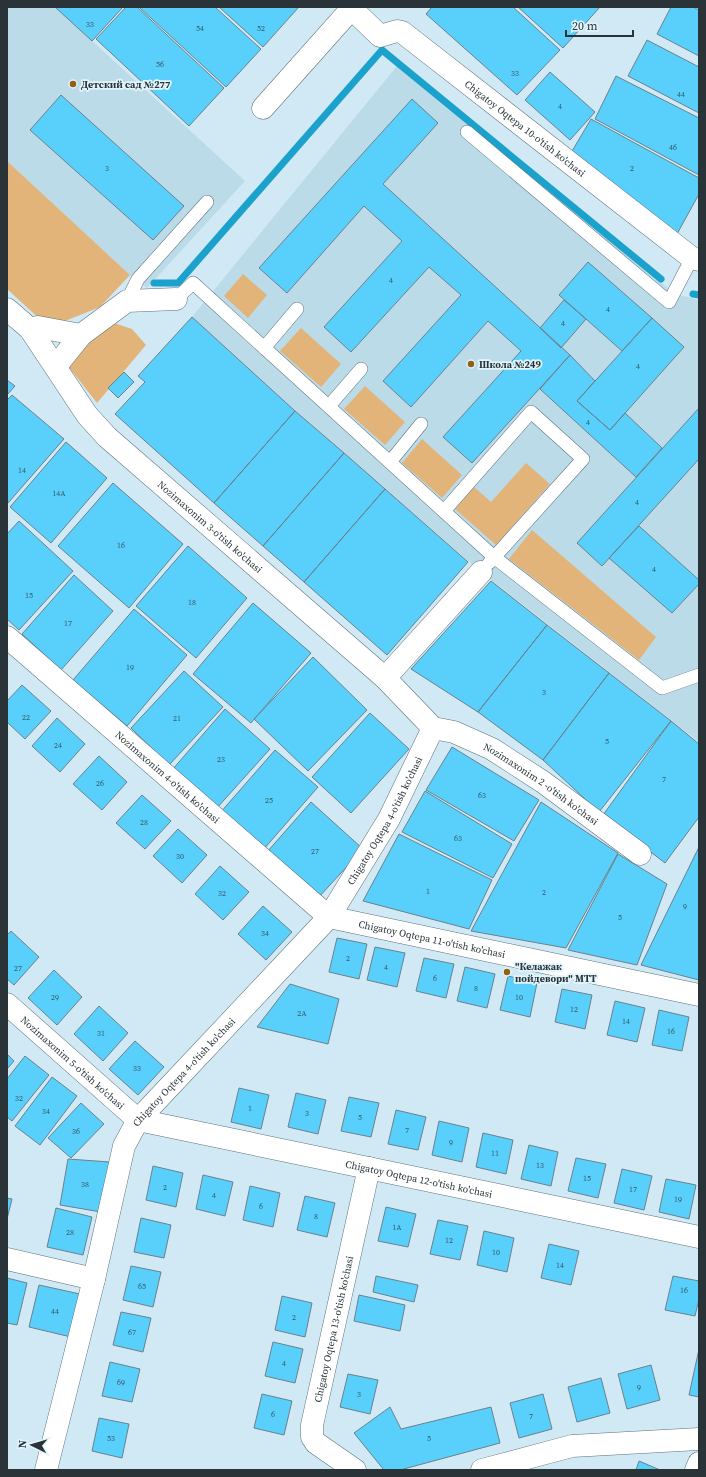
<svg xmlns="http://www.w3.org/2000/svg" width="706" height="1477" font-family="'Source Serif 4',serif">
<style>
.built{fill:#bbdbe9}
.green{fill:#e2b479}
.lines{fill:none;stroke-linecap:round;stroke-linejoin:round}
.stream{stroke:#1ba2cc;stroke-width:7}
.building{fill:#59d0fc;stroke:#6b818b}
.lane-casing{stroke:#5c727c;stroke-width:14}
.street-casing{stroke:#5c727c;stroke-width:23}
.lane{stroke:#fff;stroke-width:13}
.street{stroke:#fff;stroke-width:22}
.poi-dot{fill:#926010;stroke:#e1f5fe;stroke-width:1.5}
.labels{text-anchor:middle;stroke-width:3.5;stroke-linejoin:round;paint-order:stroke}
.number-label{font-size:8px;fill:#365b69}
.poi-label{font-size:10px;font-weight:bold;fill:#2a3438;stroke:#e1f5fe;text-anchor:start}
.street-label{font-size:10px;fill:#2a3438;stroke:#e1f5fe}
</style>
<rect width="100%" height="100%" fill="#d0e9f4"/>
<path class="built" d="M7 7H55L245 181 147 288 130 275 7 161Z
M397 66 675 294 699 300V742L481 572 295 411 192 317Z"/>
<path class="green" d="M7 161 130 275 100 307 65 321 43 322 7 289Z
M243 274 267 295 248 318 224 296Z
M114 323 132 329 146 345 97 403 68 366 84 344Z
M301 328 341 364 321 387 280 351Z
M365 386 405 422 385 445 344 409Z
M422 439 462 475 442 498 402 463Z
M526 463 550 484 496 545 455 509 474 487 491 502Z
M532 530 656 637 639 660 509 559Z"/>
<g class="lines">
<path class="stream" d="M154 283H178L382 50 661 279
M693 294 699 295"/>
</g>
<path class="building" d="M55 7H123L92 41Z
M126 7H137L224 88 189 126 96 39Z
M139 7H215L261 49 226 87Z
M219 7H297L298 8 263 47Z
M432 7H513L560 50 517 95 426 14Z
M518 7H600L563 48Z
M671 7H693L699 10V56L657 34Z
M647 40 699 67V113L628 76Z
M550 72 595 112 570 140 525 100Z
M616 76 699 118V175L595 119Z
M61 95 184 206 153 240 30 130Z
M412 99 438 123 383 184 570 355 472 463 443 437 521 351 488 321 411 407 383 381 461 295 429 267 351 352 324 327 402 241 364 206 287 293 259 268Z
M591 119 699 178V194L677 234 568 158Z
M588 262 652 318 622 351 559 295Z
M564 300 586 319 561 348 540 328Z
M192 317 295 411 214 503 115 414 145 382 138 376Z
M652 318 684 347 610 430 577 401Z
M570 355 595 381 577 401 610 430 625 413 662 448 636 477 540 389Z
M124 372 134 382 118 398 108 388Z
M7 380 15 386 7 395Z
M12 395 64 439 8 503 7 501V400Z
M699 408V459L602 566 577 543Z
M295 411 344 453 263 546 214 503Z
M66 442 107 478 51 543 10 507Z
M344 453 385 489 304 582 263 546Z
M113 483 183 544 129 608 58 546Z
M385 489 468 562 387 655 304 582Z
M19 521 73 571 19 630 7 619V534Z
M639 526 699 580V584L672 613 609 558Z
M188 546 247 598 196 658 136 606Z
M74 575 113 611 61 670 22 634Z
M491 581 547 625 478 712 411 669Z
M253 603 311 653 251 723 193 674Z
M134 609 187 655 127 726 73 680Z
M547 625 609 673 543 760 478 712Z
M313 657 367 710 308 771 254 719Z
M184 671 223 707 169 765 131 728Z
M609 673 671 721 599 812 543 760Z
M22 685 51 711 25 739 7 722V701Z
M225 709 270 749 216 809 172 770Z
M370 713 409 749 351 813 312 777Z
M57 718 85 744 60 772 32 746Z
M671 721 699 744V817L665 863 603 815Z
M452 747 539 800 514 841 426 790Z
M275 750 318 787 263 850 220 813Z
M99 756 127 782 102 810 73 784Z
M425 791 512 844 493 878 402 832Z
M142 795 171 821 145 849 116 823Z
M311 802 363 849 318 898 267 852Z
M541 802 618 853 566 948 471 931Z
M178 829 207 855 182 883 153 856Z
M399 834 492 880 469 929 363 901Z
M699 847V980L641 965Z
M618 854 667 884 637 965 568 950Z
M220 866 249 892 223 920 195 894Z
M263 906 292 932 266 960 238 934Z
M11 931 39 957 14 985 7 979V935Z
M337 938 367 944 359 979 329 972Z
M375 947 405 953 397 987 367 980Z
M424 958 454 964 446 998 416 991Z
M465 967 495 974 487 1008 457 1001Z
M54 970 82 997 57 1025 28 998Z
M508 976 537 983 530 1017 500 1010Z
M290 984 339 999 328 1044 257 1027Z
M562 989 592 995 585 1029 555 1022Z
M615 1001 645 1008 637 1042 607 1035Z
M99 1006 128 1033 103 1061 74 1034Z
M659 1010 689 1017 682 1051 652 1045Z
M135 1041 164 1067 138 1095 109 1069Z
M7 1054 14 1061 7 1069Z
M25 1056 49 1075 12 1121 7 1117V1079Z
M52 1077 77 1096 40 1145 15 1126Z
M239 1088 269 1095 261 1129 231 1122Z
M296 1093 326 1100 318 1134 288 1127Z
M349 1097 379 1103 371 1137 341 1131Z
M81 1103 104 1124 71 1158 48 1138Z
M396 1110 426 1117 418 1150 388 1144Z
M439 1121 469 1128 462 1162 432 1155Z
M483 1133 513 1140 506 1174 476 1167Z
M529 1145 558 1152 551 1186 521 1179Z
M576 1158 606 1164 598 1198 568 1191Z
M68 1159 110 1162 101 1212 60 1205Z
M153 1166 183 1173 176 1207 146 1200Z
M622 1169 652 1176 644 1210 614 1203Z
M203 1175 233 1182 225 1216 196 1209Z
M666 1179 696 1185 689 1219 659 1212Z
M250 1186 280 1193 273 1227 243 1220Z
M305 1196 335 1203 327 1237 297 1230Z
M7 1198 12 1199 7 1219Z
M386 1207 416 1214 408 1247 378 1241Z
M56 1208 92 1217 83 1255 47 1247Z
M141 1218 171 1225 164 1258 134 1252Z
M438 1220 468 1226 460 1260 430 1254Z
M484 1231 514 1238 507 1272 477 1265Z
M549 1244 579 1251 571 1285 541 1278Z
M131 1266 161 1272 153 1307 123 1300Z
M376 1276 418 1285 414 1302 373 1292Z
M673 1276 699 1281V1299L695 1316 665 1310Z
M7 1278 27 1283 17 1325 7 1323Z
M39 1285 80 1294 71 1337 29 1327Z
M359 1295 405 1305 400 1331 354 1321Z
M282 1296 312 1303 305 1337 275 1330Z
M121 1312 151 1318 143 1352 113 1345Z
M273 1342 303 1349 295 1383 265 1376Z
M699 1349V1397L689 1395Z
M110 1362 140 1369 132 1402 102 1396Z
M651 1365 660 1400 627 1409 618 1374Z
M348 1374 378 1380 370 1414 340 1407Z
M601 1378 610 1413 577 1422 568 1387Z
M262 1394 292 1401 284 1435 254 1428Z
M543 1394 552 1429 519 1438 510 1403Z
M390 1407 401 1429 491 1407 500 1443 400 1470H384L354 1433Z
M99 1418 129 1424 122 1458 92 1451Z
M639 1461 660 1470H636Z"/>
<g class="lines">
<defs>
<path id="lane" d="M467 132 669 302 692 258
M176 299 193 283 494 557 662 688 699 675
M127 301 138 279 207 202
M264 348 297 309
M329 406 361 369
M390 462 421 424
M444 511 531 412 583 459 489 563"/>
<g id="street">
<path id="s1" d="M352 9 380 36 397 31 402 32 692 258 699 260"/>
<path d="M263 108 353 7"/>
<path id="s2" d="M7 309 30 329 87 415 107 437 385 678 433 728"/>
<path d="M30 329 38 327 81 335 127 301 176 299"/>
<path d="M56 366 81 335"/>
<path id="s3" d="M7 637 329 917 699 995"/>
<path d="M385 678 481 572"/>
<path id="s4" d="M433 728 454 732 492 749 543 782 640 854"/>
<path id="s5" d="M7 1004 138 1120 699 1237"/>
<path d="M7 1259 94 1279"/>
<path id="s6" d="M46 1470 94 1279 124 1146 138 1120 329 917 389 819 433 728"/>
<path id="s7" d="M355 1470 316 1443 312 1437V1425L369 1168"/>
<path d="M482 1470 572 1446 699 1439"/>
<path d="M696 1470 699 1463"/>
</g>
</defs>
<use href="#lane" class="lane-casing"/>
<use href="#street" class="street-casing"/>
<use href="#lane" class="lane"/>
<use href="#street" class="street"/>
</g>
<g class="poi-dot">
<circle cx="73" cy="84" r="4"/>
<circle cx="471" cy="364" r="4"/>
<circle cx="507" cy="972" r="4"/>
</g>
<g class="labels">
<g class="number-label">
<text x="90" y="27">33</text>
<text x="200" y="31">54</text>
<text x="261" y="31">52</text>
<text x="160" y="67">56</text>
<text x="515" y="76">33</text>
<text x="681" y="97">44</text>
<text x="560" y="109">4</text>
<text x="673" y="150">46</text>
<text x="107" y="171">3</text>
<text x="632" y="171">2</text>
<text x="391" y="283">4</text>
<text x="608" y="312">4</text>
<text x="563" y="326">4</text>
<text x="638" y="369">4</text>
<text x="588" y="425">4</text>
<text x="22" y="473">14</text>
<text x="59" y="496">14A</text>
<text x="637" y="505">4</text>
<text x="121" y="548">16</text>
<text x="654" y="572">4</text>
<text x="29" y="598">15</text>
<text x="192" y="605">18</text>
<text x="68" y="626">17</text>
<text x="130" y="670">19</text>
<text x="544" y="695">3</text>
<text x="26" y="720">22</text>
<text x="177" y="721">21</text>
<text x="607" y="744">5</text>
<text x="58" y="748">24</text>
<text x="221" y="762">23</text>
<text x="664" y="782">7</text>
<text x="100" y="786">26</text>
<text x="482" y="798">63</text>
<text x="269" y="803">25</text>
<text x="144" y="825">28</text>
<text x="458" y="841">63</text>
<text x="315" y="854">27</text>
<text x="180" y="859">30</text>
<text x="428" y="894">1</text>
<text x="544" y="895">2</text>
<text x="222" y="896">32</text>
<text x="685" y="909">9</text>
<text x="620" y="920">5</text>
<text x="265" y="936">34</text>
<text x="348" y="961">2</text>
<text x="386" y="970">4</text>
<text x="18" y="971">27</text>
<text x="435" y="981">6</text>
<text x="476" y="991">8</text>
<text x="55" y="1000">29</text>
<text x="519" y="1000">10</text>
<text x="574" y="1012">12</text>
<text x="302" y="1016">2A</text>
<text x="626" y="1024">14</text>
<text x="671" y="1034">16</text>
<text x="101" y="1036">31</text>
<text x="137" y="1071">33</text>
<text x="19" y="1101">32</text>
<text x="250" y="1111">1</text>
<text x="46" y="1114">34</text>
<text x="307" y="1116">3</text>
<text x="360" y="1120">5</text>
<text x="407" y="1133">7</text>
<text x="76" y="1134">36</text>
<text x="451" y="1145">9</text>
<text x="495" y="1156">11</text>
<text x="540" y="1168">13</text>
<text x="587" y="1181">15</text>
<text x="85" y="1187">38</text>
<text x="165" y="1190">2</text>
<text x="633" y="1192">17</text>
<text x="214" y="1198">4</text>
<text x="678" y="1202">19</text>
<text x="261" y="1209">6</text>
<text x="316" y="1219">8</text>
<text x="397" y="1230">1A</text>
<text x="70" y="1235">28</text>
<text x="449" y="1243">12</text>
<text x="496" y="1255">10</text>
<text x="560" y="1268">14</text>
<text x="142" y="1289">65</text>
<text x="684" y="1293">16</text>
<text x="55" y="1314">44</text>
<text x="294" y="1320">2</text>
<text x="132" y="1335">67</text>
<text x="284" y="1366">4</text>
<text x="121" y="1385">69</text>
<text x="639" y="1390">9</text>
<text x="359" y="1397">3</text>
<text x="273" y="1417">6</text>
<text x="531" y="1419">7</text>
<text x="111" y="1441">53</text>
<text x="429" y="1441">5</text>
</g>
<g class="poi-label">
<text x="81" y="88">Детский сад №277</text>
<text x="479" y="368">Школа №249</text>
<text x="515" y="970">"Келажак<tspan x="515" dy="12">пойдевори" МТТ</tspan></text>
</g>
<g class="street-label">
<text dy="4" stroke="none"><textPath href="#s1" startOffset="218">Chigatoy Oqtepa 10-o'tish ko'chasi</textPath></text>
<text dy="4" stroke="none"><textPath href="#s2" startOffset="300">Nozimaxonim 3-o'tish ko'chasi</textPath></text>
<text dy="4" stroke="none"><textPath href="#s3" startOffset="213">Nozimaxonim 4-o'tish ko'chasi</textPath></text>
<text dy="4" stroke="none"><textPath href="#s4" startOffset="123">Nozimaxonim 2 -o'tish ko'chasi</textPath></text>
<text dy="4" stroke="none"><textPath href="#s6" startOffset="753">Chigatoy Oqtepa 4-o'tish ko'chasi</textPath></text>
<text dy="4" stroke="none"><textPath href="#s3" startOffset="532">Chigatoy Oqtepa 11-o'tish ko'chasi</textPath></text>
<text dy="4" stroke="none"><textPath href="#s5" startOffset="88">Nozimaxonim 5-o'tish ko'chasi</textPath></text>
<text dy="4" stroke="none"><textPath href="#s6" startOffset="429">Chigatoy Oqtepa 4-o'tish ko'chasi</textPath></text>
<text dy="4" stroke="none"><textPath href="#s5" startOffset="462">Chigatoy Oqtepa 12-o'tish ko'chasi</textPath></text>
<text dy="4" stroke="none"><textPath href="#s7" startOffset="165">Chigatoy Oqtepa 13-o'tish ko'chasi</textPath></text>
</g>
</g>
<rect width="706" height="1477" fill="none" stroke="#2a3438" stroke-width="16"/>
<g transform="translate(32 1445) rotate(275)" stroke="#e1f5fe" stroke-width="3" paint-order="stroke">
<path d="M0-3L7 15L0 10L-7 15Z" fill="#2a3438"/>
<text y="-6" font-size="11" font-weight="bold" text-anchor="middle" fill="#2a3438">N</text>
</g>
<path d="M566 30v6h67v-6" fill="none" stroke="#2a3438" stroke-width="2"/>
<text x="572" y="30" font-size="12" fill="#2a3438" stroke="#e1f5fe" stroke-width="3" paint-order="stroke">20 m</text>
</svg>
